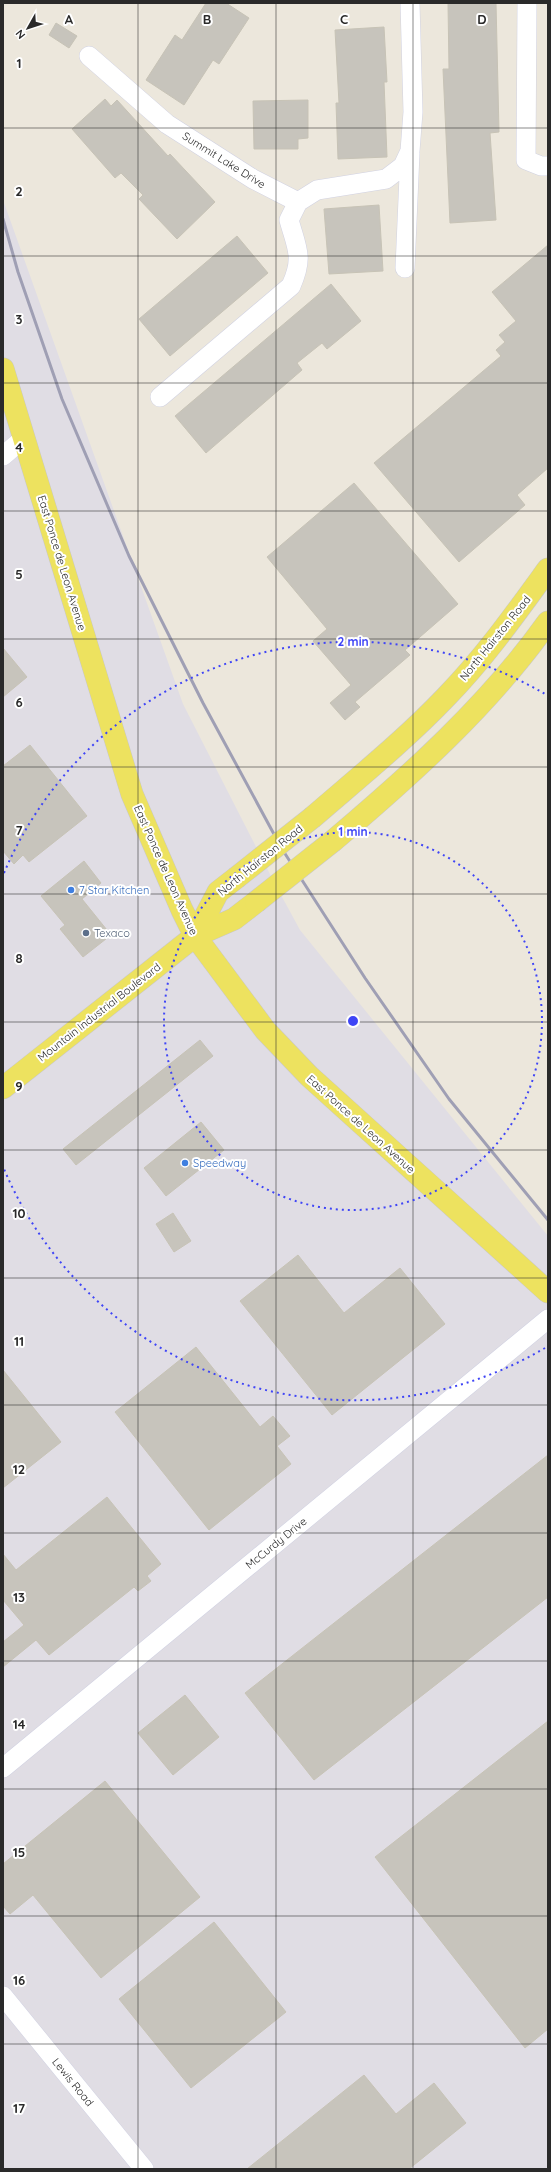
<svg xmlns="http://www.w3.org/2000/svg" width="551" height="2172" font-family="Quicksand,sans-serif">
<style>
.industrial{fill:#e0dde4}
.building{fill:#c7c4bc;stroke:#c7c3b6}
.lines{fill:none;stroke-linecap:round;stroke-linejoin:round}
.minor-casing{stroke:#d1d2e2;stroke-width:20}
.major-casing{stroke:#c8c8c8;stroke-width:23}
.minor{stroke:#fff;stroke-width:19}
.major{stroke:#ede25f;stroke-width:22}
.rail{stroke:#9f9fb4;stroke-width:3}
.major-bridge-casing{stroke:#c8c8c8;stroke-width:23;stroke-linecap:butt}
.major-bridge{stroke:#ede25f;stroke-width:22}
.grid{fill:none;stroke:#2a2a2a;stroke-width:1;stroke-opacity:0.55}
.ring{fill:none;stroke:#3f45f6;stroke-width:2;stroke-dasharray:2 4}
.shop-dot{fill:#3f7fe0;stroke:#fff;stroke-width:1.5}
.service-dot{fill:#5c6f8a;stroke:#fff;stroke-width:1.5}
.labels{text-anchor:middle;stroke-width:4;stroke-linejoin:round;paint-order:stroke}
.street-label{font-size:11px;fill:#2a2a2a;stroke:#fff}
.shop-label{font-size:11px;fill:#366cbe;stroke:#fff;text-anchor:start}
.service-label{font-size:11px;fill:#4e5e75;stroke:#fff;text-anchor:start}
.grid-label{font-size:13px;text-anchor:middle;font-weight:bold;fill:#2a2a2a;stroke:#fff;stroke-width:4;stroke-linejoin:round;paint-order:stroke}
.centre{fill:#3f45f6;stroke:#fff;stroke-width:2}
.ring-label{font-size:12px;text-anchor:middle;font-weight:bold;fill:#3f45f6;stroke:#fff;stroke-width:4;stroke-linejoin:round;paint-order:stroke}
</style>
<rect width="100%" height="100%" fill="#ece7dc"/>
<path class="industrial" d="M3 200 183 704 275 884 300 930 548 1236V2169H3Z"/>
<path class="building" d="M206 3H226L249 18 219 64 213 60 184 105 146 80 175 35 182 40Z
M448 3H496L499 132 490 133 496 220 450 223 443 69H449Z
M56 23 77 36 69 48 49 35Z
M384 27 387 82H384L387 157 338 159 336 103H339L335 30Z
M105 99 111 106 117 100 168 156 170 154 215 202 177 239 139 199 143 195 121 173 115 178 72 129Z
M308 100V138L298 139V149H254L253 101Z
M379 205 383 271 329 274 324 209Z
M237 236 268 273 170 356 139 319Z
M548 245V468L517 495 525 505 459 562 374 463 501 356 496 350 505 342 499 335 516 321 492 292Z
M331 284 361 321 327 349 322 343 297 363 302 370 206 453 175 416Z
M354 483 458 604 405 650 410 655 355 702 360 707 345 720 330 703 351 685 313 641 327 629 267 557Z
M3 648 27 677 3 697Z
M30 745 87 816 29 862 23 855 14 864 3 851V766Z
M84 861 101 883 82 899 111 935 83 957 60 929 65 925 41 896Z
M200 1040 213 1056 76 1165 63 1149Z
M201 1122 224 1150 166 1196 144 1168Z
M173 1213 191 1241 174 1252 156 1224Z
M298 1255 344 1313 400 1268 445 1324 332 1415 240 1301Z
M196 1347 260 1427 273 1416 290 1436 277 1446 291 1464 209 1530 115 1412Z
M3 1370 61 1442 3 1488Z
M548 1455V1597L314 1780 245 1693Z
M107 1497 161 1564 147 1576 151 1581 138 1591 134 1587 49 1655 36 1640 3 1667V1642L24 1625 3 1600V1554L16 1570Z
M185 1695 219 1737 173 1775 138 1733Z
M548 1721V2029L525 2048 375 1857Z
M105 1781 200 1897 101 1978 33 1895 10 1914 3 1906V1864Z
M214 1922 286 2012 191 2088 119 1999Z
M364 2075 396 2114 434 2083 466 2123 409 2169H247Z"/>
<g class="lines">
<defs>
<path id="minor" d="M527 3 526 160 541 166H548
M89 56 167 124 253 179 298 202
M298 202 317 190 386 179 403 166 410 151 413 112 410 3
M405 268 410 153
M160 397 291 286C304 257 297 249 289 220L298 202
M3 456 24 438
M3 1768 548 1319
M3 1996 144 2169"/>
<path id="major" d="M3 369 132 794 182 910 195 936 265 1030 309 1076 548 1292
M313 817C358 778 405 740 446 697 484 658 516 613 548 569
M333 841C411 775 488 706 548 622
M195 936 218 892 236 878
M3 1088 195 936 234 919 256 902"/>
</defs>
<use href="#minor" class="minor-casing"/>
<use href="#major" class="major-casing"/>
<use href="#minor" class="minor"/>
<use href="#major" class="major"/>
<path class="rail" d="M3 219 18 272 62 399 129 556 203 703 282 849 365 978 449 1099 548 1220"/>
<defs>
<path id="major-bridge" d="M236 878 313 817
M256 902 333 841"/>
</defs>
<use href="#major-bridge" class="major-bridge-casing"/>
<use href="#major-bridge" class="major-bridge"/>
</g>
<path class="grid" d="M138 3V2169M276 3V2169M413 3V2169M3 128H548M3 256H548M3 383H548M3 511H548M3 639H548M3 767H548M3 894H548M3 1022H548M3 1150H548M3 1278H548M3 1405H548M3 1533H548M3 1661H548M3 1789H548M3 1916H548M3 2044H548"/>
<g class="ring">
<circle cx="353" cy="1021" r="189"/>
<path d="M545 1348A379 379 0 0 1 4 1169M4 873A379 379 0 0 1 545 694"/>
</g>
<g class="shop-dot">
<circle cx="71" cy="890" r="4"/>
<circle cx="185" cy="1163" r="4"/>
</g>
<circle class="service-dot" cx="86" cy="933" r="4"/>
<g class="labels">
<g class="street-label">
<text transform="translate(224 160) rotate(32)" y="4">Summit Lake Drive</text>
<text transform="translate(62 563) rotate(73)" y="4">East Ponce de Leon Avenue</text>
<text transform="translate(495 638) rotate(-51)" y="4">North Hairston Road</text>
<text transform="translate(260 860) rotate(-39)" y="4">North Hairston Road</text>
<text transform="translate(166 870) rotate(66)" y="4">East Ponce de Leon Avenue</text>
<text transform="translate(99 1012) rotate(-38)" y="4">Mountain Industrial Boulevard</text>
<text transform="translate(361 1124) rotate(42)" y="4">East Ponce de Leon Avenue</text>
<text transform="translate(276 1543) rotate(-39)" y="4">McCurdy Drive</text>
<text transform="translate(73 2082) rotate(51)" y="4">Lewis Road</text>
</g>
<g class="shop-label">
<text x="79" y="894">7 Star Kitchen</text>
<text x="193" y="1167">Speedway</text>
</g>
<g class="service-label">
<text x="94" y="937">Texaco</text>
</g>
</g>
<g class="grid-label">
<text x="69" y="24">A</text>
<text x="207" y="24">B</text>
<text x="344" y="24">C</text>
<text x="482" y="24">D</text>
<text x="19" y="68">1</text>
<text x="19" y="196">2</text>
<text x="19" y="324">3</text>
<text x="19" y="452">4</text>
<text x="19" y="579">5</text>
<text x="19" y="707">6</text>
<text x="19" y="835">7</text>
<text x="19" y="963">8</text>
<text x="19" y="1091">9</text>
<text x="19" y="1218">10</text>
<text x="19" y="1346">11</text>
<text x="19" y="1474">12</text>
<text x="19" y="1602">13</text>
<text x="19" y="1729">14</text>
<text x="19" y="1857">15</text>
<text x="19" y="1985">16</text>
<text x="19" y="2113">17</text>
</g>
<circle cx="353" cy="1021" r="6" class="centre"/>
<g class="ring-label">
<text x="353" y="646">2 min</text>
<text x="353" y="836">1 min</text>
</g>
<rect width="551" height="2172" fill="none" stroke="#2a2a2a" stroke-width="8"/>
<g transform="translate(28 28) rotate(231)" stroke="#ffffff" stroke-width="3" paint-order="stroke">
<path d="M0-3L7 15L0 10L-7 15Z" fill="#2a2a2a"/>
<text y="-6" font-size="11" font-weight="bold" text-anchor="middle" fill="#2a2a2a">N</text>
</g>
</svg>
